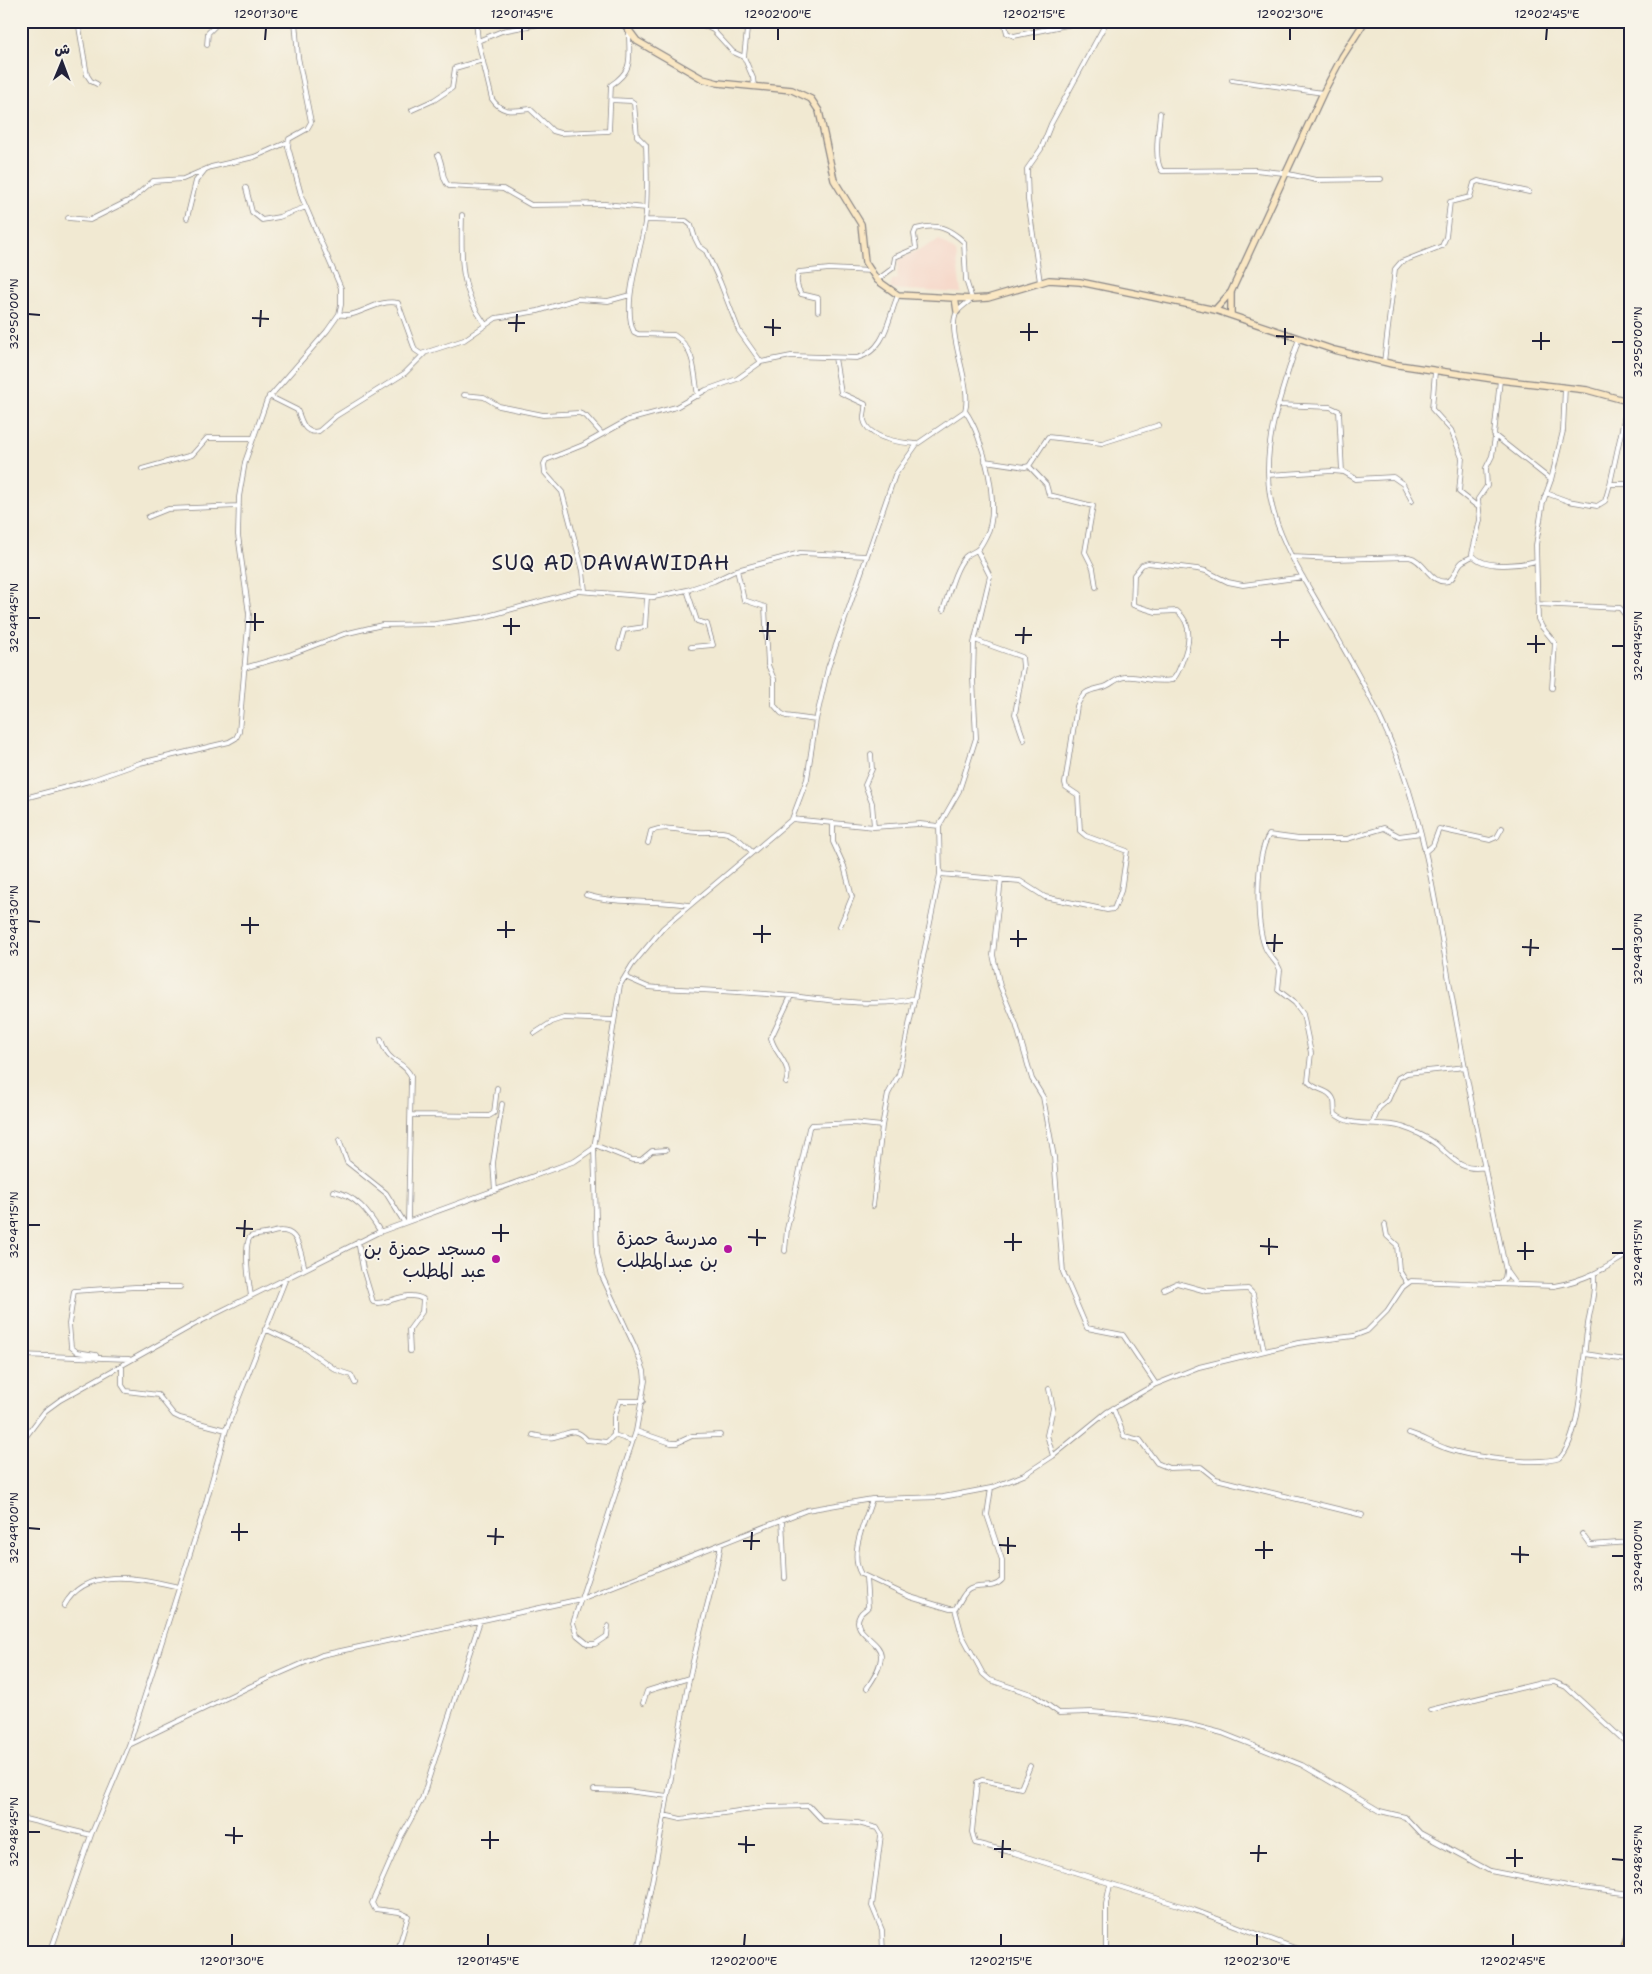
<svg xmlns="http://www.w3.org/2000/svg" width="1652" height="1974" font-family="'Shantell Sans','Playpen Sans Arabic',sans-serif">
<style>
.built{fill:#f6d2c3}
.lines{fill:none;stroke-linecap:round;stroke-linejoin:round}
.street-casing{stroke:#8a8686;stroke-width:5.5}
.secondary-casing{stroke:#8a8686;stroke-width:8}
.highway-casing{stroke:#8a8686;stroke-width:9}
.street{stroke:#fff;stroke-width:4}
.secondary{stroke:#fae7c3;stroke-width:5.5}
.highway{stroke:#f3c26a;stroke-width:7}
.ticks{fill:none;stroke:#22223b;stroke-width:2}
.poi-dot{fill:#b5179e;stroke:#f7f3e8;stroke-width:2}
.labels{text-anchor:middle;stroke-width:4;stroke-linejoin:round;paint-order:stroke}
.poi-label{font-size:19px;fill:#22223b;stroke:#f7f3e8;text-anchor:end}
.quarter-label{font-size:21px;letter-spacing:1px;fill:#22223b;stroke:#f7f3e8}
.neatline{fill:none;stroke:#22223b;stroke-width:2}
.ticks-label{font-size:12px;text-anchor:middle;fill:#22223b}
</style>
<rect width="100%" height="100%" fill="#f7f3e8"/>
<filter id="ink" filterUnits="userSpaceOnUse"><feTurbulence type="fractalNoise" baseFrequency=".02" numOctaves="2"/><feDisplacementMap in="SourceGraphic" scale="10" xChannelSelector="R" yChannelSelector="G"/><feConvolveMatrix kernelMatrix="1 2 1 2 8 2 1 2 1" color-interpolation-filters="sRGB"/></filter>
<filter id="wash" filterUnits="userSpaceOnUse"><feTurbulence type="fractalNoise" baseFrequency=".0096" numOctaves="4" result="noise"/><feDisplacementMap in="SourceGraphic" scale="20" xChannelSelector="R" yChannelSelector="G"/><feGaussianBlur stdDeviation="1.12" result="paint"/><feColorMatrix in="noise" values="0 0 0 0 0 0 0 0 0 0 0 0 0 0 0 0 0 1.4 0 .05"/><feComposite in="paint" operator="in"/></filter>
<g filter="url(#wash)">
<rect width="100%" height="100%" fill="#f1e9d2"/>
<path class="built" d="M939 240 956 252 961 293 890 289 892 280 897 279 898 260Z"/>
</g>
<g filter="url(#ink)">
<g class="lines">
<defs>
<path id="street" d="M78 21 87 75 91 81 97 84
M476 21 478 41 492 99C502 114 513 111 530 109L553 131 560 133 609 131 611 85C634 70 629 59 629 33
M695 21 713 30 733 52 744 57
M748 21 744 57 753 78 754 86
M1004 21 1007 33 1014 36 1086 21
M478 41 502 31 555 21
M207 45 208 33 220 21
M1232 80 1323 93
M611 100 631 101 634 103 637 136 646 145C647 170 648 197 645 222 641 251 621 306 634 332L638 334 674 335C696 349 694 374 698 396
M412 110 434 100 452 88 455 68 483 60
M1160 113C1159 127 1153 160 1162 171L1255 170 1284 173 1316 180 1381 179
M438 155C444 165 441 180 449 186L503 189 531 205 605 204 646 208
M246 188 252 212 262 220 279 217 306 207
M462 215C461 257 459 289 485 324
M68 218 90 220 132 199 153 181 183 179 211 167 254 157 288 142
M187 218 196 181 204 171
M645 220 686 221 691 225 695 238 699 246 706 251 720 282 739 331 761 362
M1040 282 1028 200 1027 169 1041 149 1051 124 1107 21
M818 311V298L801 294C797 288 795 277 799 272L829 269 872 271
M339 314C357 320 376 298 398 303L415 350 421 354 464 340 496 318 538 311 577 299 608 301 630 295
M1299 338C1283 389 1261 442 1270 496 1277 538 1302 575 1323 612 1352 663 1382 714 1402 770 1427 839 1437 913 1450 986 1467 1081 1486 1176 1506 1271L1516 1285
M835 358 841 393 865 404C866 410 863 415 864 420 868 439 902 443 917 444
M1384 362 1395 269 1401 262 1442 246 1446 237 1450 202 1470 197 1474 183 1478 181 1529 192
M1435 371 1432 409 1451 430 1462 458 1459 492 1477 506
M1500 380 1494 435 1551 480
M464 395 484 397 499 406 543 415 579 413 586 416 602 434
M269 396 297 410C302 420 303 435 319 431L336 416 405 373 424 354
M1278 405 1330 407 1339 411 1342 472
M1495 437 1492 456 1486 468 1487 486 1478 499 1480 520 1472 554C1483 570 1520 565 1536 561
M985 461 1025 467 1029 466 1048 437 1102 443 1159 425
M1029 466 1046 484 1049 495 1093 506 1085 552 1093 568 1096 587
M142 469 192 455 207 438H252
M1268 475 1332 471 1344 472 1356 479 1393 477 1403 484 1412 501
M1610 484 1628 401
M1546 493 1568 501 1597 506 1605 501 1610 484H1631
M148 517 168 509 239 506
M1292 557 1335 559 1409 557C1424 559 1431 586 1448 581 1455 579 1456 567 1462 562 1465 560 1469 558 1473 556
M737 570 744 600 765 607 768 665 774 679V705L781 713 786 716 816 720
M687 590 697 621 707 624 713 645 691 647
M585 591 583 571 562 492 545 473 544 464 546 460 583 445 628 420 676 407 706 390 737 379 761 362 791 356 857 358C886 351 888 318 898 295
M1537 604 1620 608 1626 616 1631 650
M943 610C949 594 954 570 965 557 969 553 975 552 978 549 981 546 984 540 986 536 1002 509 983 435 965 411
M975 640 1022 657 1023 667 1015 714 1024 740
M619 648 624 630 645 627 647 597
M244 668 289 655 344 634 382 625 435 624 484 617 578 591 654 597 687 590 714 581 737 570 800 553 867 556
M1552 688 1555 643 1542 627 1538 619 1536 545 1543 502 1551 480 1563 431 1565 387
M871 754 872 769 865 785 872 803 874 827
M21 799 89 781 140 763 229 742 236 738 239 732 249 614 238 535 239 497 245 462 267 400 327 331 339 314 341 305V288L302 198 288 147 289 139 307 129 311 122 298 57 295 21
M792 819 874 827 920 824 939 826
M833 824V842L844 866 852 897 840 926
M1421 833 1399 836 1384 828 1347 839H1299L1269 835C1255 856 1256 924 1265 947 1268 956 1277 961 1280 970L1278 990 1295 1003 1303 1014 1311 1053 1308 1081C1314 1091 1330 1088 1334 1101 1335 1105 1334 1110 1335 1114 1352 1129 1381 1120 1402 1127 1412 1130 1427 1137 1436 1144 1453 1158 1460 1172 1485 1167
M648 843 651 831C667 825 681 831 697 832 706 833 718 830 727 833 737 836 745 845 752 852
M1425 852 1433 845 1439 829 1490 840 1497 837 1502 828
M940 874 1020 881 1045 897 1107 910 1114 909 1121 891 1127 851 1086 836 1080 831 1078 795 1066 787 1065 783 1077 706C1084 690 1088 691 1104 687 1111 685 1116 678 1125 677 1140 675 1151 684 1172 680 1178 675 1179 669 1182 662 1189 645 1194 625 1177 611L1156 612 1133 605 1134 575 1142 565 1148 563 1197 569 1206 571 1228 582 1243 585 1303 577
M1001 879 993 955 1000 986 1016 1024 1032 1079 1043 1097 1054 1157 1063 1272 1087 1328 1123 1335 1156 1384
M586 895C619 905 654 899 688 905
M625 977 648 987 659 988C703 990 749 992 793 996 825 1000 884 1008 915 998
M535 1033 552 1022 564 1018 613 1020
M381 1039C389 1067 401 1057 411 1076L408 1221
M786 1083C793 1064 775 1055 771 1038L791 996
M411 1115 489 1116 494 1113 497 1088
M1373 1122 1379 1108 1388 1100 1398 1078 1407 1073 1466 1067
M339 1140 347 1162 386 1193 404 1222
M595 1145 632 1160H641L652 1151 666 1150
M333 1191C356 1195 368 1212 380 1231
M495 1191 493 1163 502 1104
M873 1206 882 1126
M1385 1225 1387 1236 1397 1245 1399 1270 1407 1283
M358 1241 363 1269 373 1302C386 1307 405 1289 423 1299L422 1312 409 1330 410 1351
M785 1251 787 1229 809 1128 811 1125 853 1123 882 1126 888 1094 899 1074 940 874 939 826 959 791 976 738 973 679 974 643 990 576 977 550
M1500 1284 1505 1278 1506 1271
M1164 1289 1177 1283 1206 1291 1248 1289 1253 1294 1264 1351
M251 1296C249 1283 243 1247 250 1237 256 1234 263 1235 270 1233 299 1224 299 1248 305 1269
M265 1329 305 1348 336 1370 351 1375 355 1383
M1585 1354 1626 1360
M21 1355 129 1359
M97 1359 96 1355 77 1352 71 1347 69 1324 74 1291 135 1287H180
M122 1365V1385L126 1391 158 1395 174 1415 180 1418 226 1430
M1049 1389 1053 1408 1047 1435 1053 1456
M1113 1408 1124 1436 1140 1440 1157 1463 1169 1468 1201 1467 1216 1479 1362 1515
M636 1431 671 1443H677L692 1436 720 1435
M1409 1433C1423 1437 1433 1444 1445 1448 1469 1457 1536 1466 1560 1458 1582 1434 1582 1364 1587 1331 1589 1311 1596 1294 1594 1274
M533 1435C540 1436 547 1439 554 1437 570 1434 573 1425 587 1440L607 1442 614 1435V1417L620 1401H643
M614 1435 632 1441
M21 1443 45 1411 60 1400 197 1323 377 1233 575 1161 594 1148
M872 1499C866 1520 848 1553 861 1574L910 1597 950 1609H955C960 1603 963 1592 970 1589 981 1584 993 1590 1002 1580V1560L987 1515 991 1488
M782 1519 785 1578
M1582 1534 1590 1545 1631 1542
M866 1578 868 1607C866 1610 862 1611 860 1615 850 1632 880 1640 881 1655 881 1667 874 1678 867 1688
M64 1606C86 1564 142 1579 179 1587
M955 1609 962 1635 983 1674 990 1680 1034 1695 1059 1713 1092 1712 1127 1715 1187 1724 1222 1733 1302 1765 1380 1811 1405 1817 1420 1833 1490 1871 1573 1887 1631 1894
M608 1626 607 1636 595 1644H588L577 1635 573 1623 636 1431 645 1381 644 1371 635 1347 602 1276 597 1253 594 1148 620 985 632 965 663 928 792 819 807 779 816 720 828 668 895 475 917 444 965 411C973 384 945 332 957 312 961 307 967 303 972 299L966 280 964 242C949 228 937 223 916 229L914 234 916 248 895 257 893 268 877 280
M643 1703 647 1691 689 1678
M1430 1710 1541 1683 1554 1682 1566 1687 1631 1747
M129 1745 251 1686 322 1655 581 1599 807 1510 872 1499 943 1497 991 1488 1024 1475 1053 1456 1107 1412 1154 1385 1199 1367 1298 1343 1354 1336 1367 1331 1387 1311 1403 1287 1411 1281 1554 1286C1583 1281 1606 1269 1631 1252
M1030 1766 1021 1788 982 1780 977 1782 972 1832 975 1843 1014 1853 1194 1910 1308 1953
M594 1790 627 1791 668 1796
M664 1815 681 1819 767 1807 809 1806 823 1821 858 1823 877 1828 881 1835 872 1906 882 1930 883 1953
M21 1818 91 1835
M52 1948 72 1953
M50 1953 91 1835 129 1745 203 1513 226 1430 286 1278
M397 1953 408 1916 399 1912 375 1909 372 1903 401 1837 422 1799 480 1621
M637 1953C658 1863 671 1771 689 1680 698 1634 713 1590 721 1544
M1106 1953V1904L1110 1885"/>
<path id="secondary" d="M622 21 637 41 703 79 718 83 792 90 811 99 819 111 834 180 861 224 865 262 877 280 898 295 972 299 988 298 1049 280 1080 282 1215 310 1334 350 1392 364 1500 380 1587 390 1631 402
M1231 292V315
M955 298 957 311
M1215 310 1231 292 1323 93 1342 57 1365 21"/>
<path id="highway" d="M1623 1953 1631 1925"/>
</defs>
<use href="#street" class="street-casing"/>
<use href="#secondary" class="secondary-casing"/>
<use href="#highway" class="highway-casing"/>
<use href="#street" class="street"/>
<use href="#secondary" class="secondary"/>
<use href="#highway" class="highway"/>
</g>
</g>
<path class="ticks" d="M265 40 266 28M522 40V28M778 40V28M1034 40V28M1290 40V28M1546 40 1547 28M28 314 40 315M252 318 269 319M508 323H525M260 327 261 310M764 327 781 328M516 332 517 314M1020 332H1038M773 336V319M1276 336 1294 337M1029 341V323M1532 341H1550M1612 342H1624M1285 345V328M1541 350V332M28 618H40M246 622H264M503 626H520M255 631V613M759 631H776M511 635V618M1015 635H1032M767 640 768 622M1271 640H1289M1023 644 1024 627M1527 644H1545M1612 646H1624M1280 648V631M1536 653V635M28 921 40 922M241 925H259M497 930H515M250 934V917M753 934H771M506 938V921M1010 939H1027M762 943V925M1266 943H1283M1018 947V930M1522 947 1539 948M1612 949H1624M1274 952 1275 934M1530 956 1531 939M28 1225H40M236 1228 253 1229M492 1233H509M244 1237 245 1220M748 1237 766 1238M501 1242V1224M1004 1242H1022M757 1246V1229M1260 1246 1278 1247M1013 1251V1233M1517 1251H1534M1612 1253H1624M1269 1255V1238M1525 1260V1242M28 1528 40 1529M231 1532H248M487 1536 504 1537M239 1541V1523M743 1541H760M495 1545 496 1528M999 1545 1016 1546M751 1550 752 1532M1255 1550H1273M1008 1554V1537M1511 1554 1529 1555M1612 1556H1624M1264 1559V1541M1520 1563V1546M28 1832H40M225 1835 243 1836M481 1840H499M234 1844V1827M738 1844 755 1845M490 1849V1831M994 1849H1011M746 1853V1836M1250 1853H1267M1002 1858 1003 1840M1506 1858H1523M1612 1859 1624 1860M1258 1862 1259 1845M1515 1867V1849M232 1946V1934M488 1946V1934M744 1946 745 1934M1001 1946V1934M1257 1946V1934M1513 1946V1934"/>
<g class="poi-dot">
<circle cx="728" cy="1249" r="5"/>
<circle cx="496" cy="1259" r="5"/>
</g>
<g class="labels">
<g class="poi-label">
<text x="718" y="1245">مدرسة حمزة<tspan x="718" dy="22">بن عبدالمطلب</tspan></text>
<text x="486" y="1255">مسجد حمزة بن<tspan x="486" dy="22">عبد المطلب</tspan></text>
</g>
<g class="quarter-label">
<text x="611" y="570">SUQ AD DAWAWIDAH</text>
</g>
</g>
<rect width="1652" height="1974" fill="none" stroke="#f7f3e8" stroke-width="55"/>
<g transform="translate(62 62) rotate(1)" stroke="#f7f3e8" stroke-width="4" paint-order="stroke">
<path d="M0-4L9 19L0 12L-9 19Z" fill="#22223b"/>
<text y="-8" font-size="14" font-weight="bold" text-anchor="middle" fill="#22223b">ش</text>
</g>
<rect x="28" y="28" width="1596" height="1918" class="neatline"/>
<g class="ticks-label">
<text x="266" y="18">12°01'30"E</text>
<text x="522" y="18">12°01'45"E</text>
<text x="778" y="18">12°02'00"E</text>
<text x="1034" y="18">12°02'15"E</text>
<text x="1290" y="18">12°02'30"E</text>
<text x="1547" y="18">12°02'45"E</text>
<text transform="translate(14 314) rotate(-90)" y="4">32°50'00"N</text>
<text transform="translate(1638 342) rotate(-90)" y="4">32°50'00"N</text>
<text transform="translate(14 618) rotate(-90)" y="4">32°49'45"N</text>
<text transform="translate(1638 646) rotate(-90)" y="4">32°49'45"N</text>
<text transform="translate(14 921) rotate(-90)" y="4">32°49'30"N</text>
<text transform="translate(1638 949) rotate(-90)" y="4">32°49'30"N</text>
<text transform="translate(14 1225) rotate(-90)" y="4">32°49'15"N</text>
<text transform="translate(1638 1253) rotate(-90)" y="4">32°49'15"N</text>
<text transform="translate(14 1528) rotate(-90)" y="4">32°49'00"N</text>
<text transform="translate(1638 1556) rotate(-90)" y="4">32°49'00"N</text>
<text transform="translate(14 1832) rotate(-90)" y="4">32°48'45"N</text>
<text transform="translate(1638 1860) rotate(-90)" y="4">32°48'45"N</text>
<text x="232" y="1965">12°01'30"E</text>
<text x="488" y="1965">12°01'45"E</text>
<text x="744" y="1965">12°02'00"E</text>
<text x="1001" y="1965">12°02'15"E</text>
<text x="1257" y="1965">12°02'30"E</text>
<text x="1513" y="1965">12°02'45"E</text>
</g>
</svg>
